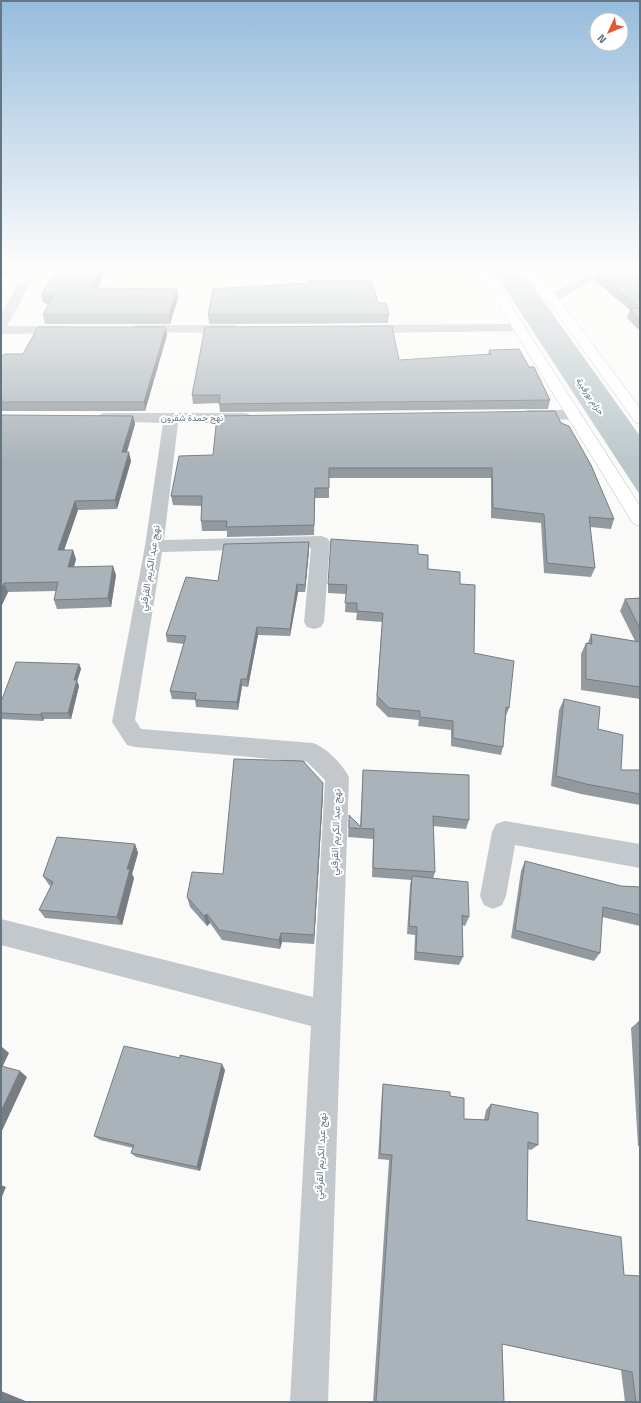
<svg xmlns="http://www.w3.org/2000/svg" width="641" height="1403" font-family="'Titillium Web',Vazirmatn,sans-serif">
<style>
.water{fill:#bbc7cb}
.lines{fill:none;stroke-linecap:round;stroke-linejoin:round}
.primary-casing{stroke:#b5babe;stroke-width:1}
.highway-casing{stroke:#b4b9bd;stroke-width:1}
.street{fill:#c3c8cc;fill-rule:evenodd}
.primary{fill:#fff;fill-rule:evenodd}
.highway{fill:#fff;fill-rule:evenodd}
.wall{fill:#929a9f}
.shaded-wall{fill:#777d82}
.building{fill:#aab3b9;stroke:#777d82}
.labels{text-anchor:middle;stroke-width:4;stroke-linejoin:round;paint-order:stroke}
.far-water-label{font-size:9px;font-style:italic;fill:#60757c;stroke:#fff}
.far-street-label{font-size:9px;fill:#657683;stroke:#fff}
.street-label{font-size:10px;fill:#657683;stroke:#fff}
</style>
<rect width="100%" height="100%" fill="#fafaf8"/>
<path class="water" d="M484 267H514L527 278 640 436V495L508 293 499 281Z"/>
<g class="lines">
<defs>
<path id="primary" d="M55 267H73L71 269 1 288V280Z"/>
<path id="highway" d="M465 267H478L491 277 501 290 640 506V526L634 524 631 520 490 291Z
M517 267H530L540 275 556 295 640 408V424L635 422 548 301 532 281Z"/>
</defs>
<use href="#primary" class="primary-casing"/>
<use href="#highway" class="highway-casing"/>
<path class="street" d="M604 267H618L556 301 552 302 546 298 548 295Z
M28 273 34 277 7 326H66L71 327 73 330 71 333 1 334V314L22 277Z
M520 324 525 325 527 328 525 331 362 333 355 329 362 325Z
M136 325H234L241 329 234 333 131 332 129 329Z
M528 410H575L580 412 583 415 580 418 575 420 523 418 520 415 523 412Z
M104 413H246L251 415 254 418 251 421 246 423H178L164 540 321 536 327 538 330 542 324 622 321 627 314 629 307 627 304 622 311 548 162 552 135 720 141 729 313 743C327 748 342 764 349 777L328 1402H290L311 1026 1 945V919L313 997 325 780 307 762 135 747 127 745 112 722 145 546 163 423 99 421 96 418 99 415Z
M505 821 640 844V868L515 845 506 896 502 905 493 909 484 905 480 896 492 832 496 824Z"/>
<use href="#primary" class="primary"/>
<use href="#highway" class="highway"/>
</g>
<path class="wall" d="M557 267H602L587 274 583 271 564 274Z
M640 267V331L627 318 630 310 595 281 598 273Z
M98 288 178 298 170 324H45L43 315 49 304 43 303 41 294Z
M378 303 389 315 388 323 209 324 208 315Z
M167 335 145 411H1V358L23 354Z
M489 350 529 367 550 400 548 409 220 412 219 403 193 404 192 395 399 360 488 355Z
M1 415 133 416 135 424 127 452 131 461 117 509 78 510 64 550 76 559 74 567 116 575 111 607 57 609 54 600 56 591 8 592 1 607Z
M561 423 614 519 611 529 590 527 595 568 591 577 544 573 541 523 491 518V478H329V498H315L314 535 227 537V531H202L201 521 202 506 173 505 171 496 213 455Z
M309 542V550L305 592H298L290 636 258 635 248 687 242 686 238 710 196 707 195 700 172 699 170 691 184 644 167 642 166 635 218 581Z
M418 554 428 569 460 584 474 653 509 708 506 716 503 747 501 755 451 746V730L418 726 419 720 388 717 376 705 382 622 356 620 357 613 345 612 346 594 328 593V584Z
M640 598V699L581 690V654L586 643H588L591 634 635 641 620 611 625 599Z
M79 664 81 669 77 681 79 686 71 719H44L43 721 1 719V702Z
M564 699 598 729 621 770H640V805L581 794 551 786 559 710Z
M363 770 469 820 466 829 433 826 435 872 433 879 469 917 465 926 462 925 463 957 459 965 414 960 415 935 407 934 410 885 411 880 372 877 373 839 348 837 349 815 360 827Z
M323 794 314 944 282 942 280 949 222 940 210 923 207 926 190 907 187 897 223 874Z
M135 844 138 853 132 874 134 878 122 925 45 918 39 910 51 886 49 885 43 876Z
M525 861 621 886 640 887V926L602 917 600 953 594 961 511 938 521 871Z
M639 1021 640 1022V1146H638L631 1028Z
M225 1070 200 1171 136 1157 131 1153 133 1148 100 1140 94 1136Z
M383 1084 450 1096 464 1119 484 1120 486 1110 491 1104 538 1145 531 1150 528 1149 527 1220 624 1275 640 1402H625L621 1370 502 1344 504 1402H373L389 1160 378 1159 382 1091Z"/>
<path class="shaded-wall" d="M1 267H42L1 276Z
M101 267H107L94 297 92 288Z
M566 267H585L583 271 564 274Z
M589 267H602L587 274Z
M177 289 178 298 170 324 169 315Z
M166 327 167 335 145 411 144 402Z
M133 416 135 424 124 461 122 452Z
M129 452 131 461 117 509 115 500Z
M75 501 78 510 61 559 58 550Z
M309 542V550L305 592V585Z
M73 550 76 559 71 576 68 567Z
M113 566 116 575 111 607 108 598Z
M4 583 8 592 1 607V589Z
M297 584 298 592 290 636V629Z
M257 627 258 635 248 687 247 679Z
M79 664 81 669 77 681 79 686 71 719 68 713 74 680Z
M241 679 242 686 238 710 237 702Z
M41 713 44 719 43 721 41 715Z
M323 783V794L314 944V935Z
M135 844 138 853 132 874 134 878 122 925 117 917 127 869Z
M207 914 210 923 207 926 204 916Z
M281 933 282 942 280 949 279 940Z
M2 1047 9 1053 1 1070V1048Z
M222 1064 225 1070 200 1171 197 1167Z
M20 1071 27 1077 1 1133V1111Z
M1 1185 6 1187 1 1199Z
M1 1391 28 1402H6L1 1400Z"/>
<path class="building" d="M59 267H101L92 288 177 289 169 315H43L53 295 41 294Z
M609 267H640V308L598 273Z
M309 280 372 281 378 303H386L389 315H208L213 289 309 283Z
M640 308V319L630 309Z
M392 326 399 360 491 354 489 350 519 349 529 367H534L550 400 219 404 220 395H192L205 327Z
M38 327H166L144 402H1V358L4 354H23Z
M555 411 561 423 569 426 591 465 614 519 589 517 595 568 547 563 544 514 493 508 492 468H329V488H315L314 525 226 527 227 521H201L202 496H171L179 456 213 455 217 416Z
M1 415 133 416 122 452H129L115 500 75 501 58 550H73L68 567 113 566 108 598 54 600 58 582 4 583 1 589Z
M331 539 418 545V554L428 555V569L460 572V584L475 585 474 653 514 661 509 708 506 707 503 747 453 738V721L420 717V711L389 708 377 696 383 613 357 611V603H345L347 585 328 584Z
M309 542 305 585 297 584 290 629 257 627 247 679H241L237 702 195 700 196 693 170 691 186 636 166 635 186 577 218 581 224 544Z
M640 598V629L625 599Z
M591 634 640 642V687L586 679V643L592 644Z
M16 662 79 664 74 680H77L68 713H41V715L1 713V702Z
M564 699 600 707 598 729 623 735 621 770H640V794L586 784 556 776Z
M234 759 303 761 323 783 314 935 281 933 279 940 219 930 207 914 204 916 187 897 192 872 223 874Z
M363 770 469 775V820L433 816 435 872 373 868 374 829 349 828V815L361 827Z
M57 837 135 844 127 869H130L117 917 39 910 53 882 43 876Z
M525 861 621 886 640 887V915L603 907 600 953 515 930Z
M412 876 468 882 469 917 462 915 463 957 416 952 417 927 409 926Z
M639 1021 640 1022V1043Z
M124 1046 180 1058V1055L222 1064 197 1167 131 1153 134 1145 94 1136Z
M1 1066 20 1071 1 1111Z
M383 1084 450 1092V1096L464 1098V1119L488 1120 491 1104 538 1113V1145L528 1142 527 1220 621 1237 624 1275 640 1276V1402H636L632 1372 502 1344 504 1402H376L392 1155 380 1154Z
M1 1400 6 1402H1Z"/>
<linearGradient id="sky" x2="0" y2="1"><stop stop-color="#96bcdc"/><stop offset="0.58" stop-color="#fdfdfc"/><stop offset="1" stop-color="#fdfdfc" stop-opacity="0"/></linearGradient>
<rect width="641" height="463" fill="url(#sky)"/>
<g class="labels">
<g class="far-water-label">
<text transform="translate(590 396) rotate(56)" y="3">حزام بورقيبة</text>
</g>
<g class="far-street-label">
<text x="192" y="421">نهج حمدة شقرون</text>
</g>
<g class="street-label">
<text transform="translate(149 568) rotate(-81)" y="4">نهج عبد الكريم القرقني</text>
<text transform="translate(335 832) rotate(-88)" y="4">نهج عبد الكريم القرقني</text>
<text transform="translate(320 1156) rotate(-87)" y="4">نهج عبد الكريم القرقني</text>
</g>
</g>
<rect width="641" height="1403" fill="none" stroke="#657683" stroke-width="4"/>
<g transform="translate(609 32) rotate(226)"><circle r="19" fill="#ffffff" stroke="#c1c8cd"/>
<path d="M0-3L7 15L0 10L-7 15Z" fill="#e4572e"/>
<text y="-6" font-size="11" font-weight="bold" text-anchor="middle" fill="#657683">N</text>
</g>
</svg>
